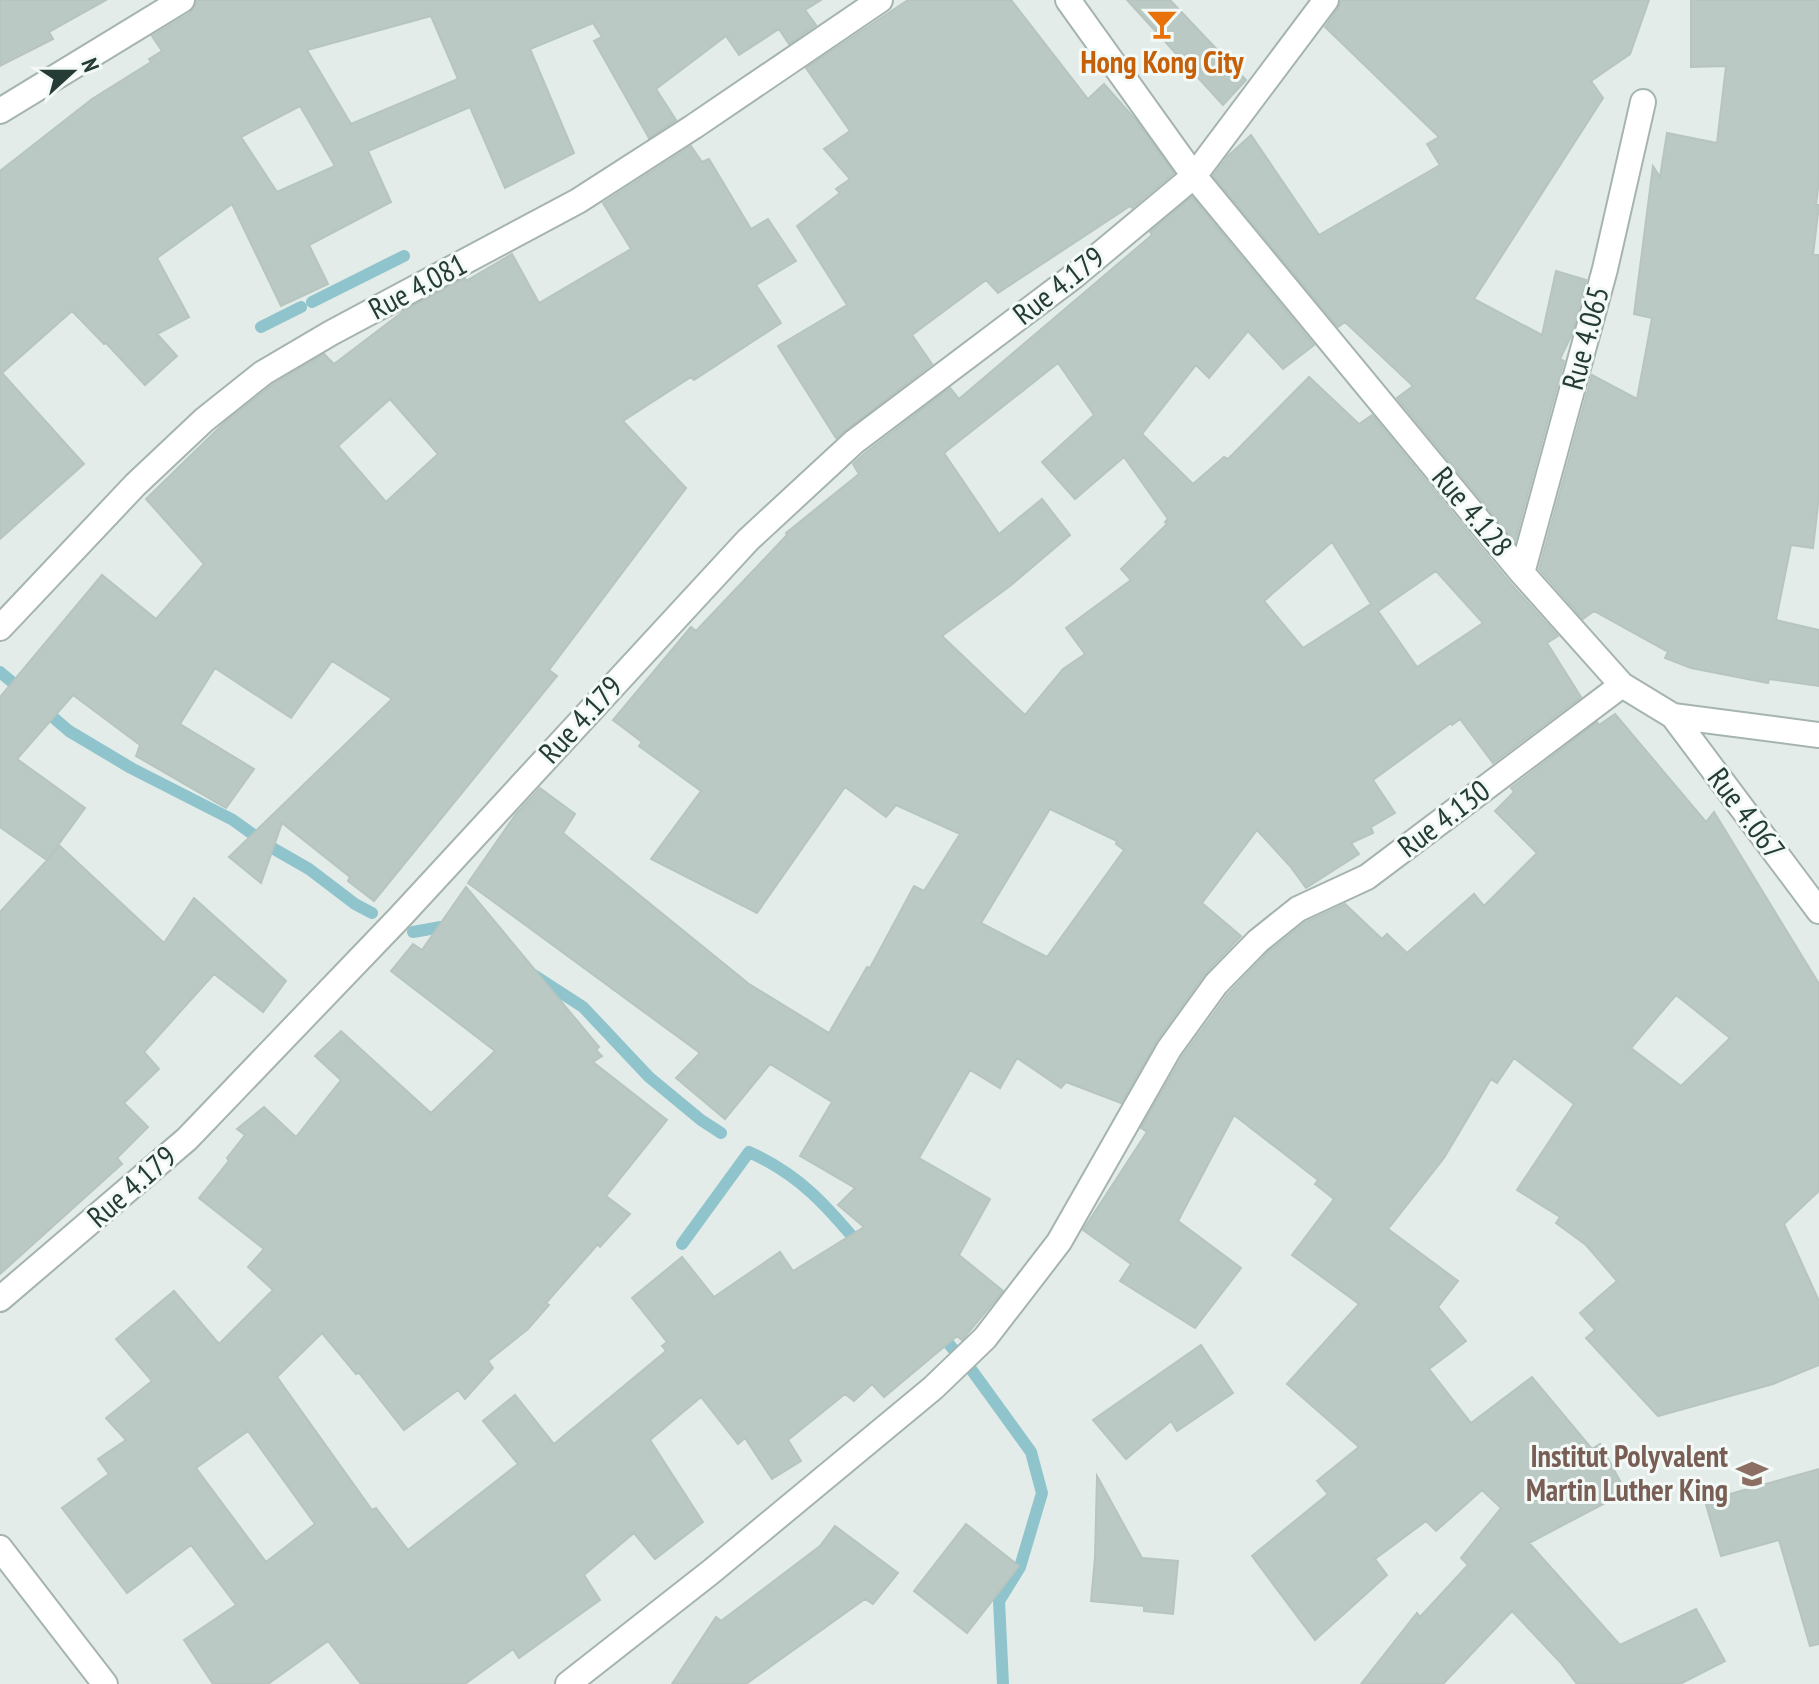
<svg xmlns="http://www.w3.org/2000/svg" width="1819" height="1684" font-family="'PT Sans Narrow',sans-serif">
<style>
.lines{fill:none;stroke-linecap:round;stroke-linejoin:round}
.stream{stroke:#8fc4cd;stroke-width:12}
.building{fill:#bbc9c4;stroke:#b6c5bf;stroke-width:2;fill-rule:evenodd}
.minor-casing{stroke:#a6b4af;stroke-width:28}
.minor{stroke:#fff;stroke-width:24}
.labels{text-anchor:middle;stroke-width:6;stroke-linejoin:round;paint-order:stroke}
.food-label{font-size:30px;font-weight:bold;fill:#c56008;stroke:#f3f9f6}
.street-label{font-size:30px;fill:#243c35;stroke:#f3f9f6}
.education-label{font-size:30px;font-weight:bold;fill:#785e54;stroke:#f3f9f6;text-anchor:end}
</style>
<rect width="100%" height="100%" fill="#e3ece8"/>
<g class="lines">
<path class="stream" d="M312 302 404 256
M261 327 301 307
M0 672 24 692
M41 707 69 731 131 768 233 820 269 846 309 869 355 904 372 913
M413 932 441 927 454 929
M532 974 583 1007 649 1077 701 1120 721 1133
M682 1244 749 1152C800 1175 827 1206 862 1248
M939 1332 963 1361
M968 1365 1031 1452 1042 1493 1020 1567 999 1601 1003 1684"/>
</g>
<path class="building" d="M0 0H106L49 32 53 39 0 66Z
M197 0H821L805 10 816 25 789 44 779 29 739 55 726 36 656 89 676 120 649 138 594 41 602 37 593 23 530 49 574 153 505 188 470 107 368 151 391 202 309 245 328 284 281 306 232 204 157 258 189 317 157 334 177 356 145 385 106 343 104 344 72 311 2 373 84 464 0 539V171L92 99 151 62 149 59 162 51 152 36 190 13ZM431 16 458 79 351 124 307 50ZM300 106 335 166 277 192 241 137Z
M908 0H1011L1088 99 1104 84 1134 118 1174 173 1132 208 1130 206 998 293 986 280 912 335 932 364 836 438 778 346 847 305 797 226 840 193 836 189 850 179 824 149 850 131 806 68Z
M1127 0H1170L1246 80 1223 105Z
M1341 0H1649L1630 54 1591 81 1603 98 1474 299 1542 335 1556 271 1586 280 1572 334 1560 359 1564 361 1515 541 1397 398 1413 386 1345 322 1338 327 1213 176 1228 156 1251 135 1319 235 1440 165 1427 144 1439 137 1325 27 1338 9Z
M1691 0H1819V180L1816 205H1819L1813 255H1819V496L1813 548 1791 545 1776 620 1819 630V686L1769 679 1768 683 1691 668 1665 658 1668 652 1594 611 1583 619 1539 569 1592 375 1637 399 1652 318 1634 314 1653 166 1660 177 1667 133 1717 143 1726 66 1691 67Z
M691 146 702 162 709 159 751 229 768 219 796 261 756 285 781 323 694 380 691 377 623 421 686 488 549 670 557 676 374 901 348 881 350 877 282 823 261 883 229 857 392 699 332 661 291 718 215 668 180 724 254 769 226 808 136 756 140 745 73 695 17 759 85 808 47 860 0 827V697L102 575 156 619 204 564 146 499 224 423 272 385 324 354 334 364 405 310 465 278 466 281 512 254 539 303 631 249 603 203ZM390 399 438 454 386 502 338 446Z
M1192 197 1314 345 1283 369 1248 331 1209 378 1196 365 1142 434 1193 484 1224 457 1228 459 1309 377 1359 424 1372 415 1510 583 1558 636 1547 643 1581 697 1493 763 1460 719 1452 725 1451 723 1373 780 1395 813 1371 827 1373 833 1351 843 1359 854 1306 888 1290 866 1257 830 1202 903 1241 936 1204 975 1157 1040 1121 1103 1066 1082 1061 1088 1017 1058 1000 1088 970 1070 919 1158 990 1199 959 1255 1003 1291 962 1340 957 1336 884 1397 872 1384 854 1401 845 1394 788 1440 801 1461 772 1479 745 1438 738 1444 701 1397 650 1440 703 1522 655 1559 634 1533 584 1575 600 1600 519 1658 513 1649 465 1684H361L328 1641 268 1684H213L184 1640 236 1605 191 1545 127 1593 62 1508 109 1474 98 1459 126 1440 106 1418 152 1381 116 1339 174 1291 219 1344 273 1290 248 1267 264 1249 199 1198 229 1161 227 1158 245 1135 237 1129 264 1107 296 1137 341 1080 315 1056 341 1031 431 1113 495 1051 391 971 413 944 422 950 466 887 599 1047 596 1050 602 1056 593 1062 667 1120 606 1196 630 1214 600 1247 598 1244 546 1303 549 1305 528 1329 488 1361 493 1368 465 1399 458 1390 404 1430 359 1373 356 1374 322 1333 277 1377 372 1510 376 1508 408 1550 518 1464 483 1421 515 1395 554 1444 666 1351 662 1346 667 1342 632 1298 682 1257 714 1297 780 1252 793 1271 864 1227 838 1205 855 1188 800 1156 832 1102 770 1064 725 1119 676 1078 700 1053 468 883 516 814 540 788 575 814 563 833 749 984 829 1033 867 967 870 968 914 886 924 891 960 834 896 805 886 817 845 787 757 913 651 859 701 791 639 746 642 742 613 720 691 627 696 631 787 535 786 533 859 474 853 464 864 454 950 388 959 399 1152 235 1150 232ZM1058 363 1094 415 1042 462 1075 499 1124 457 1168 519 1165 522 1167 524 1121 569 1131 580 1066 628 1085 654 1063 669 1025 715 942 636 1010 586 1070 535 1042 499 999 534 944 453ZM1332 542 1371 604 1303 648 1264 601ZM1436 571 1483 623 1417 667 1378 611ZM1050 809 1117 841 1116 844 1124 850 1047 957 981 923ZM248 1431 315 1524 266 1562 196 1468Z
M1615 714 1706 822 1714 812 1819 984V1191L1784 1224 1819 1301V1365L1773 1384 1658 1416 1586 1338 1595 1330 1580 1313 1617 1281 1586 1245 1556 1223 1560 1217 1517 1190 1574 1104 1514 1058 1497 1083 1491 1079 1444 1158 1388 1229 1458 1281 1438 1307 1466 1341 1429 1369 1471 1423 1532 1377 1592 1449 1600 1444 1626 1492 1529 1543 1620 1645 1696 1609 1725 1661 1680 1684H1577L1560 1662 1512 1611 1443 1684H1361L1417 1613 1420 1617 1468 1565 1461 1558 1501 1508 1482 1490 1436 1531 1426 1521 1375 1559 1387 1575 1315 1640 1252 1556 1328 1494 1317 1481 1359 1447 1287 1384 1359 1304 1292 1255 1334 1199 1315 1184 1318 1180 1234 1115 1178 1221 1241 1268 1195 1328 1120 1281 1131 1264 1083 1230 1147 1132 1141 1128 1182 1057 1228 994 1268 952 1306 922 1345 904 1382 939 1387 934 1407 953 1474 894 1484 906 1537 853 1495 811 1514 792 1511 788 1597 722 1599 725ZM1676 995 1730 1038 1681 1086 1631 1048Z
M60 846 164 943 194 898 286 981 263 1012 214 974 144 1052 159 1069 124 1103 148 1127 117 1158 122 1164 0 1274V912Z
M1201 1345 1233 1393 1177 1431 1171 1421 1126 1459 1093 1420Z
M1819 1469V1644L1810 1646 1779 1540 1721 1556 1705 1501Z
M1097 1476 1142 1558 1178 1561 1173 1614 1144 1611V1606L1091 1601 1095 1557Z
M966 1524 1019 1566 967 1633 914 1591Z
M835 1526 898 1573 873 1604 865 1599 746 1684H672L716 1617 721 1621 820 1546Z"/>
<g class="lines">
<defs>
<path id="minor" d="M1068 0 1194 176 1522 573 1622 685 1673 716 1819 735
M0 111 182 0
M1522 573 1605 269 1643 102
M0 628 135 485 204 420 263 373 331 333 578 201 693 127 880 0
M1673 716 1819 911
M0 1299 187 1139 400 917 748 540 854 442 1074 276 1194 176 1326 0
M0 1548 105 1684
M568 1684 712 1571 933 1388 985 1338 1059 1242 1169 1049 1216 984 1258 941 1298 909 1367 877 1622 685"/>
</defs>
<use href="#minor" class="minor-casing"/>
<use href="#minor" class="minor"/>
</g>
<defs>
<symbol id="bar-bare" viewBox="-9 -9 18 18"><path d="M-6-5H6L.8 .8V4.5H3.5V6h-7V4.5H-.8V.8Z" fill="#e8710a" stroke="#f3f9f6" stroke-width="2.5" paint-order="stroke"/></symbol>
<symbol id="school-bare" viewBox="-9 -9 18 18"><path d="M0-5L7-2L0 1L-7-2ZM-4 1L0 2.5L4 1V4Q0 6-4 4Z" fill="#8d6e63" stroke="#f3f9f6" stroke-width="2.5" paint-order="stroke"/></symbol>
</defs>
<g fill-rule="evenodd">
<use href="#bar-bare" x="1140" y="2" width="44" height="44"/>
<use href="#school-bare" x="1730" y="1452" width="44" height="44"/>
</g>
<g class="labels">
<g class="food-label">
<text x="1162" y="73">Hong Kong City</text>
</g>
<g class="street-label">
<text transform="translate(1059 286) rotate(-38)" y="10">Rue 4.179</text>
<text transform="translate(418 287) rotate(-28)" y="10">Rue 4.081</text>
<text transform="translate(1586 338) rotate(-75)" y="10">Rue 4.065</text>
<text transform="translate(1472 512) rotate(50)" y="10">Rue 4.128</text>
<text transform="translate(581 720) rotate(-47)" y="10">Rue 4.179</text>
<text transform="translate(1746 814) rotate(53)" y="10">Rue 4.067</text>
<text transform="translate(1444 819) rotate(-37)" y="10">Rue 4.130</text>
<text transform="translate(132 1187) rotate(-41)" y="10">Rue 4.179</text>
</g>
<g class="education-label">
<text x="1728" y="1467">Institut Polyvalent<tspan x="1728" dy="34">Martin Luther King</tspan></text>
</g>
</g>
<g transform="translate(72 72) rotate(69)" stroke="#f3f9f6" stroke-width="6" paint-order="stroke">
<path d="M0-6L14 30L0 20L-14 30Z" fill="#243c35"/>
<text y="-12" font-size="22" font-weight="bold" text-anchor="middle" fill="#243c35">N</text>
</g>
</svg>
